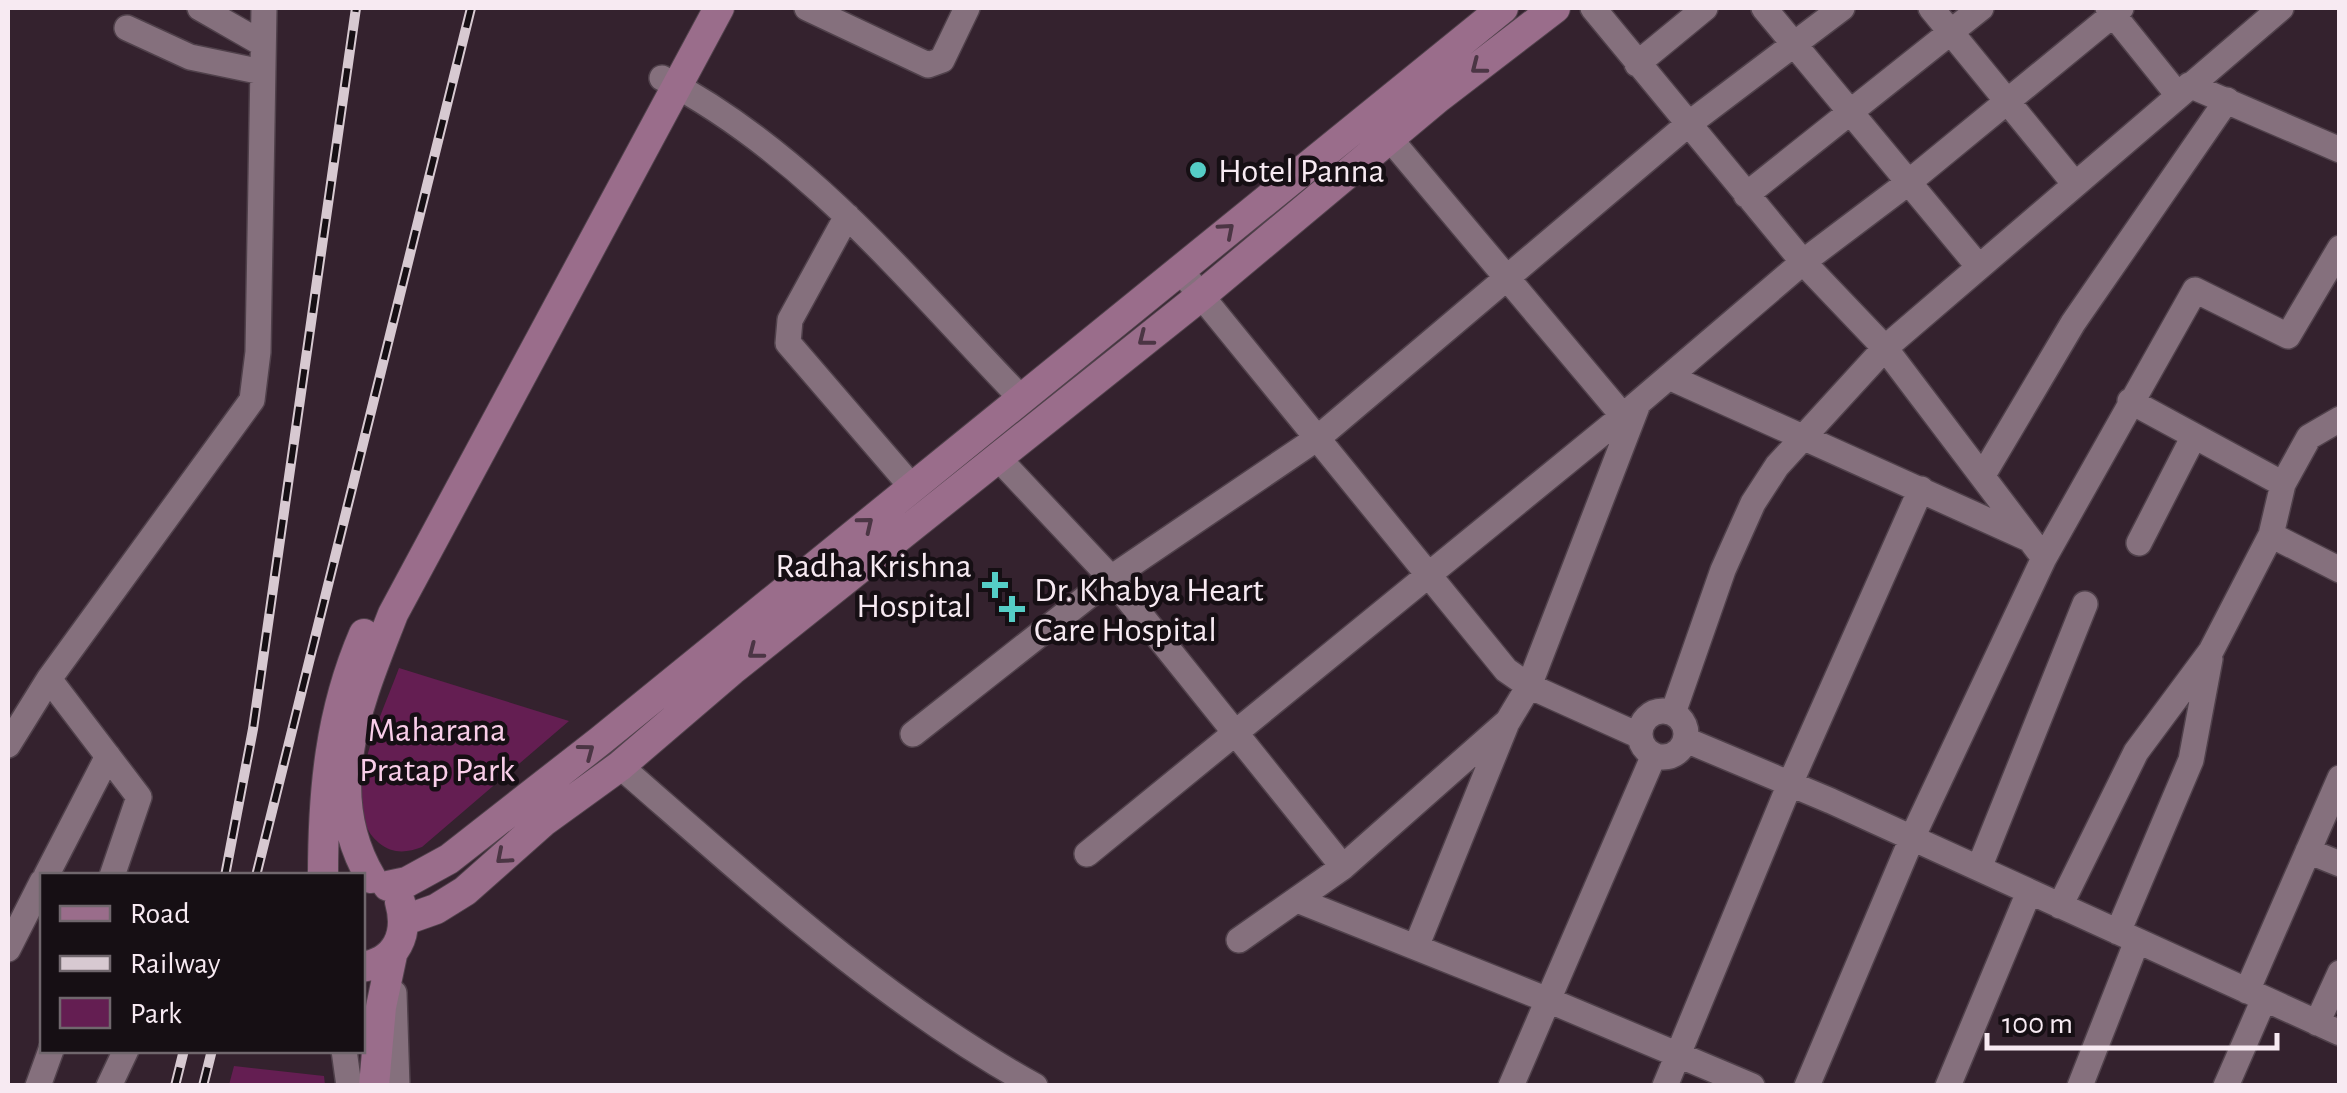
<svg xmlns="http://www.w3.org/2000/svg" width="2347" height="1093" font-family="'Alegreya Sans',sans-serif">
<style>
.green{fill:#641e52}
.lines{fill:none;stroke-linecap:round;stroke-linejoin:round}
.minor-casing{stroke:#50414b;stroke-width:28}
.major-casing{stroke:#50414b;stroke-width:32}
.minor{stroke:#85707d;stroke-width:25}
.major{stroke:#9a6d8b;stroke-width:30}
.rail-casing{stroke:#d7c9d1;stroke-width:10}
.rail{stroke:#160f14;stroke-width:6;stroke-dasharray:19;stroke-linecap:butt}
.oneway{stroke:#4b3544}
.poi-dot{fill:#55cdc6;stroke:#160f14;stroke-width:4}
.labels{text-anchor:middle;stroke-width:9;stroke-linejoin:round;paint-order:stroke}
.poi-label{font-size:35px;fill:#f7eaf2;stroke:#160f14;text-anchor:start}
.park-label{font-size:35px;fill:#f9cee9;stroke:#160f14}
</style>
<rect width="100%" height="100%" fill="#34222e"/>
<path class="green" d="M399 668 569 721 422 847C407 853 392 854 379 843 335 807 384 710 399 668Z
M234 1066 324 1076 325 1085H229Z"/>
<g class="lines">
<defs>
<path id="minor" d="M200 8 263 44
M807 8 928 65 942 60 967 8
M1593 8 1803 262 1885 348 2044 558
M1764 8 1979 267
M1931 8 2074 183
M2108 8 2178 95
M127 28 190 57 262 72
M1637 64 1705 8
M662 78C806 153 910 283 1021 398
M2189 85 2340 150
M1391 140 1623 416
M1746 195 1981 8
M847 216 790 320 788 343 912 487
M1181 271 1506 670 1529 686 1640 736
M1669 377 2029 539
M2130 401 2283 484
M999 459 1111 578 1343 867
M1983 475 2073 323 2227 100
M2271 535 2340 570
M2139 543 2194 436
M1640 734a23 23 0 1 1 46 0a23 23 0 1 1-46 0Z
M1673 713 1723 570 1753 503 1777 466 1885 348 2281 8
M913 734 1111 578 1319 437 1686 126 1842 8
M1686 740 1831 801 2340 1033
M8 745 49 679
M1654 755 1548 1000 1752 1086
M620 766C752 881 880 1000 1035 1086
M2308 851 2340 864
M1087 854 1623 416 1803 262 1909 182 2121 8
M1979 868 2085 604
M46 876 108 756
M112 876 139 797 49 679 252 400 258 352 264 8
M1297 900 1548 1000 1511 1086
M2060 906 2136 752 2211 651 2271 535 2283 484 2309 437 2340 419
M2118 932 2191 760 2210 659
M1239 940 1343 867 1508 721 1529 686 1638 404
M1416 947 1506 725
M8 949 42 882
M2247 991 2340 778
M394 993 397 1086
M2317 1023 2340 973
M344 1050 349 1086
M38 1086 51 1050
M109 1086 126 1050
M1665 1086 1789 786 1921 489
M1807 1086 1912 838 2044 558 2195 290 2288 336 2340 248
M1948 1086 2029 892
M2080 1086 2137 941
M2226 1086 2264 999"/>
<path id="major" d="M323 876C323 791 330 713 364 634
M371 878C319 790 359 702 393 614L719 8
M388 886 407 882 449 859 600 741 1503 8
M405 920 436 909 465 891 544 821 620 766 732 670 1202 295 1439 97 1555 8
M362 967C397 962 409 934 400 902
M374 1086 381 1007 392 955"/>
</defs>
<use href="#minor" class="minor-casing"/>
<use href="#major" class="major-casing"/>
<use href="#minor" class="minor"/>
<use href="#major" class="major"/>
<defs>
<path id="rail" d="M225 876 253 729 356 8
M256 876 471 8
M175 1086 184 1050
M203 1086 212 1050"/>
</defs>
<use href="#rail" class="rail-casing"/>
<use href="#rail" class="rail"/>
</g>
<defs><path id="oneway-chevron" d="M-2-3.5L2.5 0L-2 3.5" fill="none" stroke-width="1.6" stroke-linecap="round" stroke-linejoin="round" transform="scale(2.5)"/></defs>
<g class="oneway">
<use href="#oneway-chevron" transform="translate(1478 67) rotate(142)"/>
<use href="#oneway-chevron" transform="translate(1227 230) rotate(-41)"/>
<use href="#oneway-chevron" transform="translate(1145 339) rotate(142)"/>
<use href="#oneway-chevron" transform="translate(866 524) rotate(-39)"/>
<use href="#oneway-chevron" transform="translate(755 652) rotate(142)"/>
<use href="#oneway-chevron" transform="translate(587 751) rotate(-37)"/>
<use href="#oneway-chevron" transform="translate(503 857) rotate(139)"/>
</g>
<g class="poi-dot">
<circle cx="1198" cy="170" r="10"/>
<path d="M990 570h10v10h10v10h-10v10h-10v-10h-10v-10h10z"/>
<path d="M1007 594h10v10h10v10h-10v10h-10v-10h-10v-10h10z"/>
</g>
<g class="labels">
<g class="poi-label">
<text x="1218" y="182">Hotel Panna</text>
<text x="972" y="577" text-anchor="end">Radha Krishna<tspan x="972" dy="40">Hospital</tspan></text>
<text x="1034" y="601">Dr. Khabya Heart<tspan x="1034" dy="40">Care Hospital</tspan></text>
</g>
<g class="park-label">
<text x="437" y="741">Maharana<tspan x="437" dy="40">Pratap Park</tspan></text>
</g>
</g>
<rect width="2347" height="1093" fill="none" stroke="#f7eaf2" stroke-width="20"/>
<rect x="40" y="873" width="325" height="180" fill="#160f14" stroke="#70676d" stroke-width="2.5"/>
<rect x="60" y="906" width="50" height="15" fill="#9a6d8b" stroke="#70676d" stroke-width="2.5"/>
<text x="130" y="923" font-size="30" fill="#f7eaf2">Road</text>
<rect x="60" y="956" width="50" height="15" fill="#d7c9d1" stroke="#70676d" stroke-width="2.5"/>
<text x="130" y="973" font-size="30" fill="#f7eaf2">Railway</text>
<rect x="60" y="998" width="50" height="30" fill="#641e52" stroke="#70676d" stroke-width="2.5"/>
<text x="130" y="1023" font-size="30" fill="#f7eaf2">Park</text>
<path d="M1987 1033v15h290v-15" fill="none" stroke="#f7eaf2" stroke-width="5"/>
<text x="2002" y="1033" font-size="30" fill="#f7eaf2" stroke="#160f14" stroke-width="8" paint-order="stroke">100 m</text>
</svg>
